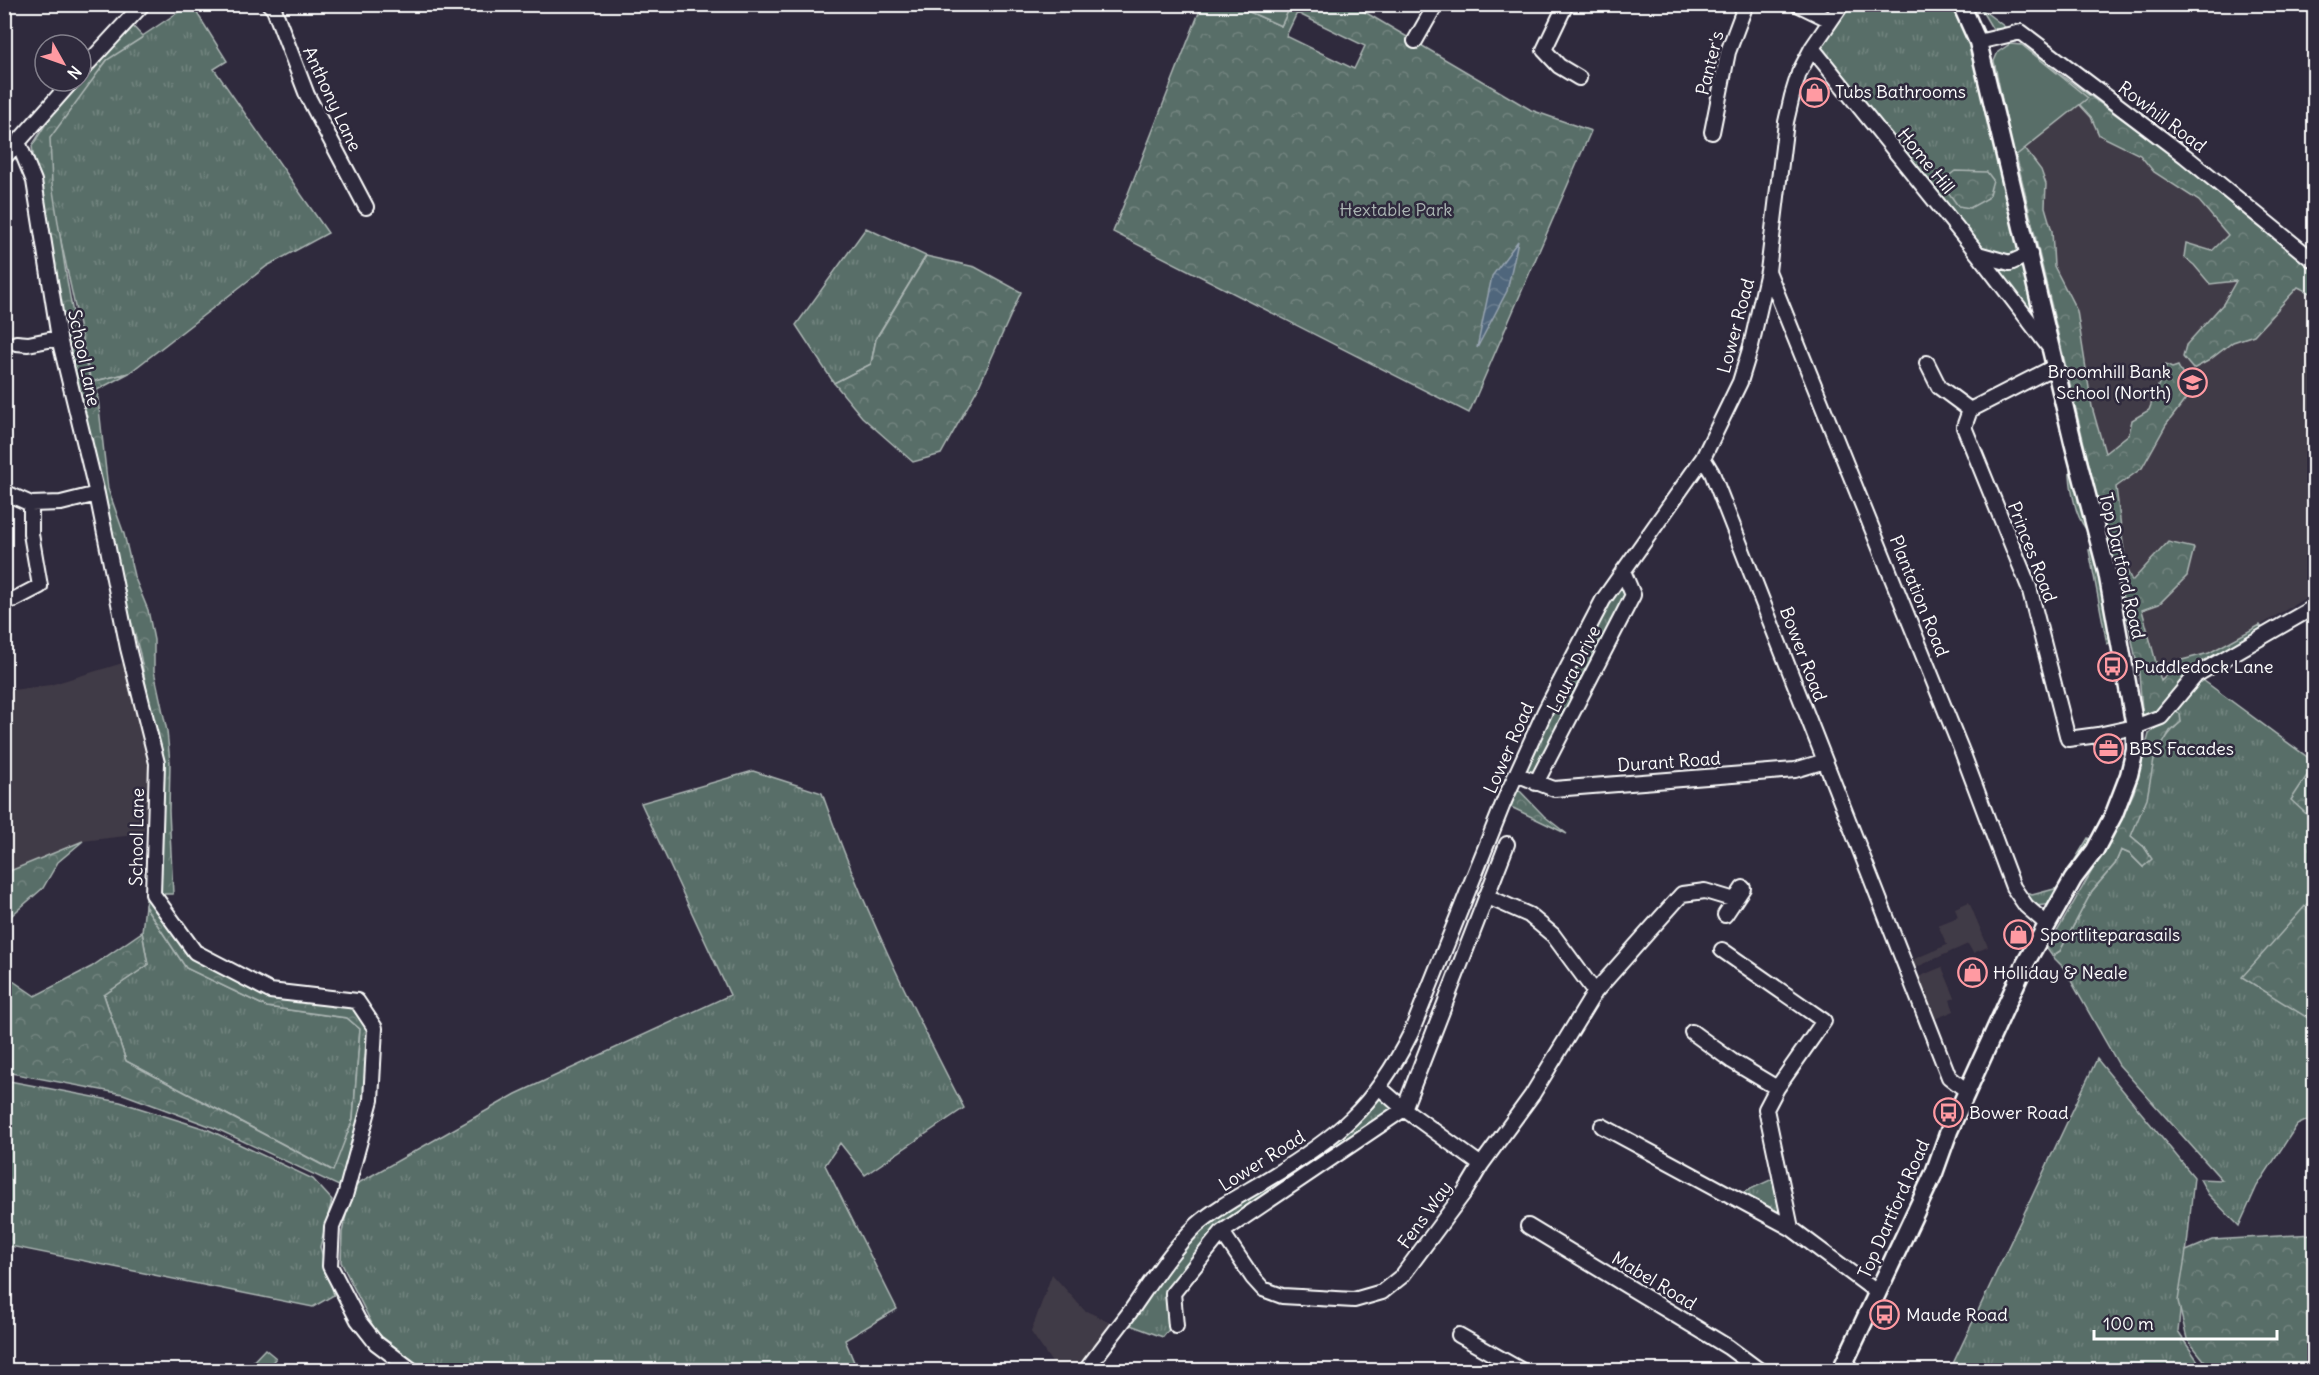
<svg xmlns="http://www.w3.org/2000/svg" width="2319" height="1375" font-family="Delius,sans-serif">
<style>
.built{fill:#413a46}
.grass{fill:url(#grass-tufts);stroke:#acb6b4;stroke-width:1.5}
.forest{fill:url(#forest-crowns);stroke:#acb6b4;stroke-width:1.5;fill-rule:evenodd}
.garden{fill:#596e68;stroke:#acb6b4;stroke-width:1.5}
.water{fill:url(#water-waves);stroke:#96a3b0;stroke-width:1.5}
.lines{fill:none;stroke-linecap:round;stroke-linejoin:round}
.minor-casing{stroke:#fff;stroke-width:18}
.major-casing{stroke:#fff;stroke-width:21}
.minor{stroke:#2f2a3d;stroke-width:14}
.major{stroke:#2f2a3d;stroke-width:16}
.labels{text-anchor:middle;stroke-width:5;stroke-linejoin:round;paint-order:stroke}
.street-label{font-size:18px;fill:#fff;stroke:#2f2a3d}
.poi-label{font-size:18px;fill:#fff;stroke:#2f2a3d;text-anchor:start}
.park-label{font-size:18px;fill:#acb6b4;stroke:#2f2a3d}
</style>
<defs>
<pattern id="grass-tufts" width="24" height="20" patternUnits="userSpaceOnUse" patternTransform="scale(1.5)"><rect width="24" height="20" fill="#596e68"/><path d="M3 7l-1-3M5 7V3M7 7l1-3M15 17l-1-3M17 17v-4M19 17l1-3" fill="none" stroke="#72847f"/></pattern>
<pattern id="forest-crowns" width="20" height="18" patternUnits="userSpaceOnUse" patternTransform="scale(1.5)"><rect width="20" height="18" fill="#596e68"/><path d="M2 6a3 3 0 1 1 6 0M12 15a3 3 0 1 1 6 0" fill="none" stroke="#72847f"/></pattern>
<pattern id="water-waves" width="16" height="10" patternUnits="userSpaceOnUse" patternTransform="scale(1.5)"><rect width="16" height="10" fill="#50667b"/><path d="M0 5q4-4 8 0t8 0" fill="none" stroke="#6a7d8f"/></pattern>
</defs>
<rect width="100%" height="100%" fill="#2f2a3d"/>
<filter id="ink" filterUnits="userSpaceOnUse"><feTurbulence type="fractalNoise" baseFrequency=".0167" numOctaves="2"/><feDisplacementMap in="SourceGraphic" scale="12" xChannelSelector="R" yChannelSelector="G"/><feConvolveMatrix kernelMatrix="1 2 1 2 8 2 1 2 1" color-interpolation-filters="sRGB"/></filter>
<g filter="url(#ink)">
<path class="built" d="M1999 55 2044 60 2057 72 2188 167 2231 204 2314 270V600H2302L2261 625 2143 721 2139 674 2121 588 2032 227Z
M126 662 153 782 143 834 83 841 5 873V691L50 685Z
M1969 902 1988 947 1973 953 1968 944 1908 971 1905 963 1947 945 1938 925 1958 917 1955 908Z
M1942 967 1955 998 1950 1000 1954 1011 1927 1022 1911 980Z
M1052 1274 1084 1310 1112 1323H1121L1086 1370H1057L1031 1332Z"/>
<path class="grass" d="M189 5H192L227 61 214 69 328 233 267 266 129 373 91 382 41 147 108 59Z
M1843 5H1961L2052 351 1813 48Z
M1980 8 2005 27 2001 30 1992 28Z
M866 228 926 256 876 338 871 364 834 383 796 325Z
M2070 462 2094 527 2086 529C2074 514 2069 482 2070 462Z
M2089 550H2093L2120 638 2107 644Z
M1619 589H1624L1626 593 1625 598 1535 773H1529L1527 767 1532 755 1606 606Z
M2196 675 2314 762V1117L2297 1125 2257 1186 2239 1226 2208 1194 2200 1179 2222 1180 2119 1065 2063 967 2052 956 2060 951 2092 891 2115 864 2121 850 2130 854 2143 867 2144 847 2131 836C2142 798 2149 748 2181 722L2171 706Z
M753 771 822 793C860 901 911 1006 964 1108L865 1175 840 1143 825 1165 897 1309 845 1340 854 1362 887 1364 890 1370H425L376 1332 341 1262 342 1232 353 1186 516 1094 730 995 641 803Z
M2088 838 2093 841 2055 904 2034 906 2021 890 2032 895 2058 888Z
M145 906 186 968 267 1007 347 1018 360 1029 353 1119 334 1171 126 1061 104 995 148 965 142 932Z
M2097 1059 2194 1177 2178 1332 2204 1370H1950Z
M4 1080 120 1102 209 1130 313 1179 332 1200 320 1247 334 1295 313 1307 5 1245Z
M1380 1088 1403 1109 1222 1232 1168 1299 1171 1327 1163 1337 1122 1322 1186 1238 1312 1153Z
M1779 1176 1791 1228 1733 1197Z"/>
<path class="forest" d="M1202 5H1234L1281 26 1291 5H1353L1531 110 1591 131 1469 413 1113 232ZM1297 13 1365 46 1354 69 1286 36Z
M130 23 143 37 107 60 50 138 52 184 67 280 76 331 91 382 129 373 97 390 108 489 124 534 134 576 148 610 154 640V671L167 731 170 762 169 811 173 894H154L195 952 270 991 357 1001 375 1028 366 1101 341 1187 215 1128 123 1094 5 1072 4 975 35 996 91 967 142 932 148 965 104 995 126 1061 333 1171 353 1119 360 1029 347 1018 267 1007 186 968 145 906 158 818 161 765 140 654 97 494 66 345 59 289 37 184 32 146 55 109 77 81H81V76Z
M2022 46 2044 60 2057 72 2188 167 2231 204 2314 270V295L2298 287 2254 335 2233 342 2208 361 2193 369 2183 357 2186 345 2223 304 2236 281 2210 284 2194 265 2184 257 2186 243 2212 251 2228 235 2199 201 2154 172 2140 155 2099 135 2091 117 2079 104 2019 127 2025 149 2041 170 2046 184 2045 207 2052 231 2054 266 2077 311 2092 407 2105 453 2129 434 2132 420 2149 410 2166 365 2172 368 2178 366 2183 376 2188 396 2166 425 2142 468 2116 487 2126 568 2132 581 2168 542 2194 548 2187 576 2159 604 2142 610 2161 681 2182 660 2209 653 2260 625 2264 631 2218 658 2160 712 2143 721 2139 674 2121 588 2093 482 2008 121Z
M1955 171 1987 172 1993 180 1988 198 1970 208 1958 206 1941 182Z
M926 256 975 267 1021 292 979 386 941 454 913 462 862 417 834 383 871 364 876 339Z
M2175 710 2180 714 2181 722 2170 731 2154 760 2147 798 2131 836 2144 847 2152 859 2143 867 2130 854 2121 850 2115 864 2092 891 2060 951 2052 956 2047 949 2120 822 2134 792 2149 734Z
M2314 765V821L2291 800Z
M1517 788 1544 816 1567 834 1511 807Z
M83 841 58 862 43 888 5 921V873Z
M2314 896V1022L2242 977Z
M2314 1234V1370H2212L2187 1339 2178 1301 2186 1251 2212 1240Z
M265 1349 276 1358 265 1370H245Z"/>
<path class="garden" d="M1234 5H1291L1281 26Z
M2010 44 2022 45 2088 98 2014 157 1994 61 1998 52Z"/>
<path class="water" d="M1518 241 1507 291 1477 348 1492 276Z"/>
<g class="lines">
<defs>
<path id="minor" d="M269 4 274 9 307 95 366 207
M1566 4 1544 50 1559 66 1579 78
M1797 4 1830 20
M1415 41 1436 4
M1978 42 2021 32 2185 156 2314 261
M1812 48 1978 254 2049 347
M81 71 143 4
M1712 132 1728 52 1746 4
M18 142 34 181 59 338 97 494 128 648 157 763 153 894 195 952 270 991 357 1001 375 1028 371 1100 345 1196 332 1227 330 1266 358 1320 376 1343 412 1370
M4 158 72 81
M1978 254 2010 263 2030 254
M1768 271 1963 754 2013 887 2026 906 2048 925
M16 343 28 344 59 338
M1927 363 1939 387 1970 410
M2056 366 1970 410 1964 427 2029 587 2068 739 2098 735 2135 727 2161 717 2196 675 2314 607
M1703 458 1712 473 1949 1077 1967 1091
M4 492 31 504 61 503 97 494
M4 601 15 599 40 586 31 534V504
M1516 774 1554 789 1795 770 1825 761
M1536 783 1633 595 1623 571
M1486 896 1529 915 1553 935 1595 992
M1725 915 1743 888
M1722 950 1824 1021 1777 1088 1766 1109 1791 1228
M1692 1032 1732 1061 1777 1088
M1380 1088 1404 1109 1481 1165
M1602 1126 1791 1228 1878 1293
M1528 1226 1728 1347 1759 1370
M1222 1232 1253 1278 1263 1289 1282 1296 1354 1300 1382 1292 1402 1276 1466 1190 1481 1165 1532 1095 1595 992 1649 931 1682 894 1705 891 1735 900
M1176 1326 1173 1293 1222 1232 1404 1109 1507 844
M1459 1335 1521 1370
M1086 1370C1100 1351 1115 1332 1130 1312 1151 1282 1171 1250 1197 1225 1217 1207 1243 1194 1266 1180 1336 1138 1374 1108 1411 1033L1505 799 1545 711 1603 600 1703 458 1740 382 1751 346 1768 271 1786 122 1792 96 1799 73 1812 48 1842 4"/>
<path id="major" d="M1841 1370 1934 1173 1949 1131 2025 964 2073 879 2095 850 2114 814 2129 775 2135 750V727L2107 572 2073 442 1978 42 1961 4"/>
</defs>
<use href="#minor" class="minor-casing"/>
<use href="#major" class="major-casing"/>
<use href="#minor" class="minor"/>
<use href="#major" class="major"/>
</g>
</g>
<defs>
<symbol id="shop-ring" viewBox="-11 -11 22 22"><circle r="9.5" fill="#2f2a3d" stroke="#ff9aa2" stroke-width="1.5"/><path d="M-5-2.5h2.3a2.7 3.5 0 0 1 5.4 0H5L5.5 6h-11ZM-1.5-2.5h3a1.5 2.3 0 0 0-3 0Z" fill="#ff9aa2"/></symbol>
<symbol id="school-ring" viewBox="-11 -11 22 22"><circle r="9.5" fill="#2f2a3d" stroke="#ff9aa2" stroke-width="1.5"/><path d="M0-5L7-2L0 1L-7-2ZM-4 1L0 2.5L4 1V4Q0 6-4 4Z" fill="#ff9aa2"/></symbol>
<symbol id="bus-ring" viewBox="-11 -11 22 22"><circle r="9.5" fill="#2f2a3d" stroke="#ff9aa2" stroke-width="1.5"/><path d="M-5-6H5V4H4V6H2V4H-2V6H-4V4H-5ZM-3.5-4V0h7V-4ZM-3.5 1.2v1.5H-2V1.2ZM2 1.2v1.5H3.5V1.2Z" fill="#ff9aa2"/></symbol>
<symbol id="office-ring" viewBox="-11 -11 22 22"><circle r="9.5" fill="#2f2a3d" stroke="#ff9aa2" stroke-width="1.5"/><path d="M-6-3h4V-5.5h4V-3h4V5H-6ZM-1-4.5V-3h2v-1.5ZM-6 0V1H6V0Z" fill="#ff9aa2"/></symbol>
</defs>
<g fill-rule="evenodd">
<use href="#shop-ring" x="1798" y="76" width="33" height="33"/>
<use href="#school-ring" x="2176" y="366" width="33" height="33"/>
<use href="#bus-ring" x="2096" y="650" width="33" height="33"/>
<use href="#office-ring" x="2092" y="732" width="33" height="33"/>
<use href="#shop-ring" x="2002" y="918" width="33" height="33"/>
<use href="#shop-ring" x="1956" y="956" width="33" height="33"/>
<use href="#bus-ring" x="1932" y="1096" width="33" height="33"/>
<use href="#bus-ring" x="1868" y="1298" width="33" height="33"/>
</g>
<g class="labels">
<g class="street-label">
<text transform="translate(1710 63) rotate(-76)" y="6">Panter's</text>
<text transform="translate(332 99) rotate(65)" y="6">Anthony Lane</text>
<text transform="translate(2162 117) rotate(37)" y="6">Rowhill Road</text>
<text transform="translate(1926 161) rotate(51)" y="6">Home Hill</text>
<text transform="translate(1736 326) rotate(-75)" y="6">Lower Road</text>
<text transform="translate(84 358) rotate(78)" y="6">School Lane</text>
<text transform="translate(2032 552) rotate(69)" y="6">Princes Road</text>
<text transform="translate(2122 566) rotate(77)" y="6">Top Dartford Road</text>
<text transform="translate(1919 596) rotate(68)" y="6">Plantation Road</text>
<text transform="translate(1803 654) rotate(69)" y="6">Bower Road</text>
<text transform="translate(1574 669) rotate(-63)" y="6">Laura Drive</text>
<text transform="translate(1509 748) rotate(-66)" y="6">Lower Road</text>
<text transform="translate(1669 762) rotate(-4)" y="6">Durant Road</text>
<text transform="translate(137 837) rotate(-89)" y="6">School Lane</text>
<text transform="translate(1262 1161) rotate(-32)" y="6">Lower Road</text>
<text transform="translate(1894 1209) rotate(-66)" y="6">Top Dartford Road</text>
<text transform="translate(1425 1215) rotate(-54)" y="6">Fens Way</text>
<text transform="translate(1654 1281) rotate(31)" y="6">Mabel Road</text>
</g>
<g class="poi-label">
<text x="1835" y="98">Tubs Bathrooms</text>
<text x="2171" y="378" text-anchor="end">Broomhill Bank<tspan x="2171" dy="21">School (North)</tspan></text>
<text x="2134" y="673">Puddledock Lane</text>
<text x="2129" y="755">BBS Facades</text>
<text x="2040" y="941">Sportliteparasails</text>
<text x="1993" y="979">Holliday &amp; Neale</text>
<text x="1969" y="1119">Bower Road</text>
<text x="1906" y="1321">Maude Road</text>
</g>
<g class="park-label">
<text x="1396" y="216">Hextable Park</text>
</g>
</g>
<rect width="2319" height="1375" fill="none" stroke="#2f2a3d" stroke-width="24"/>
<rect x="12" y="12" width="2295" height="1351" fill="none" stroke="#fff" stroke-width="2" filter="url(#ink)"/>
<g transform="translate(63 63) rotate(130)"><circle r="28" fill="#2f2a3d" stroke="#827f8b" stroke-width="1.5"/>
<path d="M0-4.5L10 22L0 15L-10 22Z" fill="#ff9aa2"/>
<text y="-9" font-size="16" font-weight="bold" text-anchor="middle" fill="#ffffff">N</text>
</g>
<path d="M2094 1330v9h183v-9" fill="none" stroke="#ffffff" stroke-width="3"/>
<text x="2103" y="1330" font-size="18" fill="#ffffff" stroke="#2f2a3d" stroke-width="4.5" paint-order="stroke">100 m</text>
</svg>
